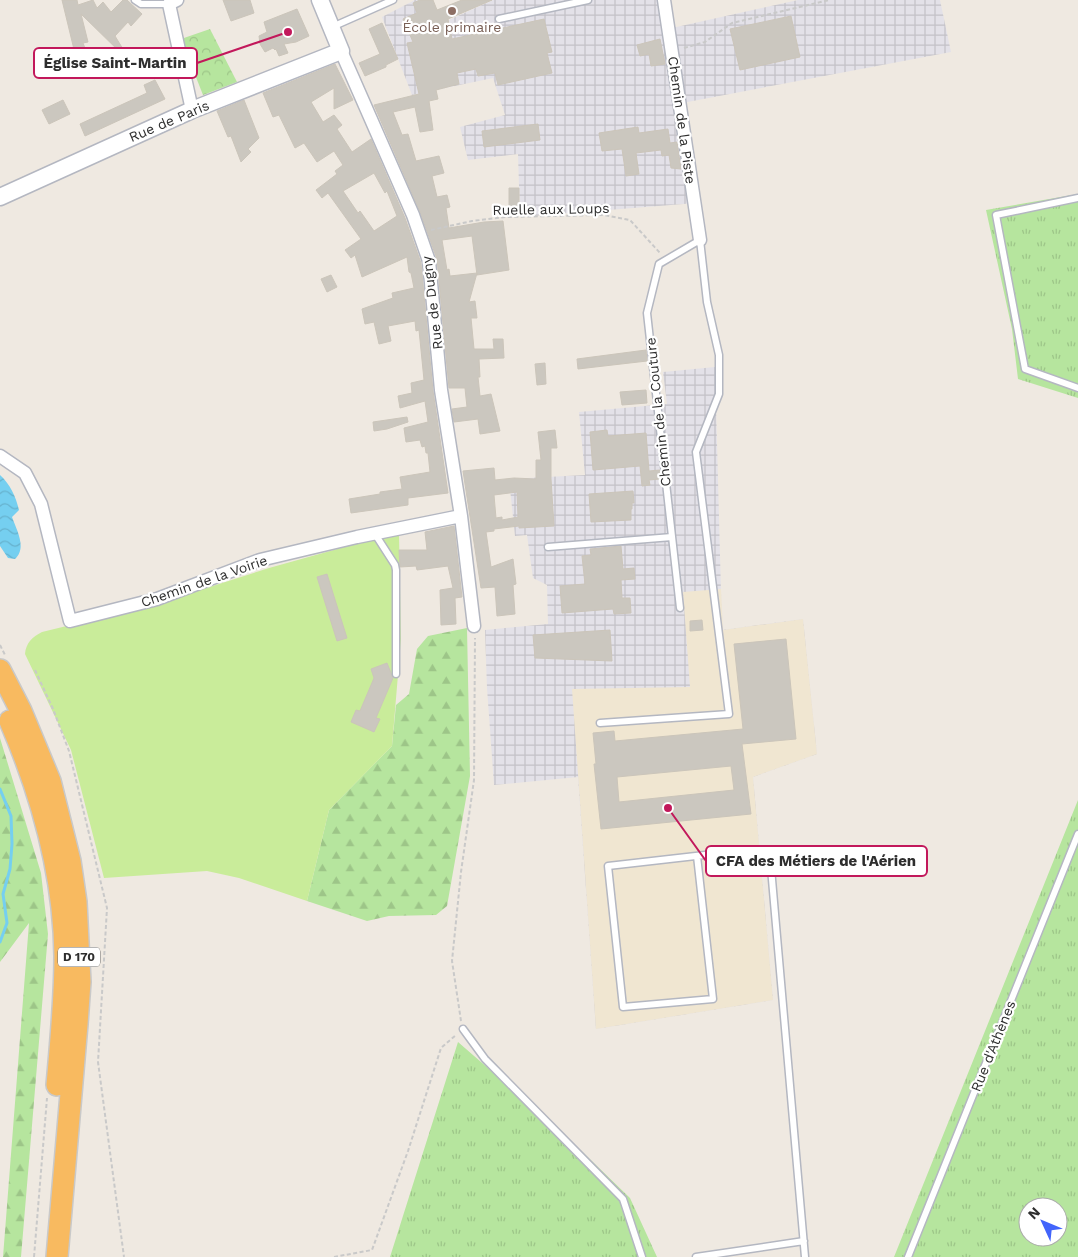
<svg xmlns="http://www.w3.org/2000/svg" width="1078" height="1257" font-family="'Work Sans',sans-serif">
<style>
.industrial{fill:url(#industrial-grid)}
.education{fill:#f0e6d1}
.grass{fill:url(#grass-tufts);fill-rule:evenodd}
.forest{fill:url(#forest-firs)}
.park{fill:url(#park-crowns)}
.pitch{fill:#c9ec9a}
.water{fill:url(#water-waves)}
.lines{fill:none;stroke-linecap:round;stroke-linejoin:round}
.stream{stroke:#75cff0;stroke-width:3}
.building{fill:#cbc7bf;stroke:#cbc5ba;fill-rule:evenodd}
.service-casing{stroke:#b4b7c1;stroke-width:9}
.minor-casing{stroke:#b4b7c1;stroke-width:15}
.tertiary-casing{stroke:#b4b7c1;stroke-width:19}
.trunk-casing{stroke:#c9c9c9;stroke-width:24}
.path{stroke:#c9c9c9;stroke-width:2;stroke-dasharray:4 2.5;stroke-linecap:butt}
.service{stroke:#fff;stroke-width:6}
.minor{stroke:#fff;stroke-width:12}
.tertiary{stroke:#fff;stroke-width:16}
.trunk{stroke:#f8ba60;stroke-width:21}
.education-dot{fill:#8d6e63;stroke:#fff;stroke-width:2}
.labels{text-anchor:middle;stroke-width:4.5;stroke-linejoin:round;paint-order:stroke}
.shield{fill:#fff;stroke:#6d6d6d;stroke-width:1}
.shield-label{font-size:12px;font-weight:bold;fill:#2e2e2e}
.education-label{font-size:14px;fill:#785e54;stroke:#fff}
.street-label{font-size:14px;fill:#2e2e2e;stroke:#fff}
.leader{fill:none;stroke:#c2185b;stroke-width:2}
.callout-dot{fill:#c2185b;stroke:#fff;stroke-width:2}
.callout{fill:#fff;stroke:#c2185b;stroke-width:2}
.callout-label{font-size:15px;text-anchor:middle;font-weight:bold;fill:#2e2e2e}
</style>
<defs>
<pattern id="industrial-grid" width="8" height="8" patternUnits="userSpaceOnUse" patternTransform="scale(1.25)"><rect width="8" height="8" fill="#e3e1e8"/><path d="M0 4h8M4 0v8" fill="none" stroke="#c3c1c7"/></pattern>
<pattern id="grass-tufts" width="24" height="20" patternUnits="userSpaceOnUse" patternTransform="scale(1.25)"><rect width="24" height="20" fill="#b6e59e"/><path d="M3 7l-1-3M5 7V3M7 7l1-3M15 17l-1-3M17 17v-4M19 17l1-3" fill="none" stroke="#9dc588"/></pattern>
<pattern id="forest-firs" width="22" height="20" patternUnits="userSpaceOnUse" patternTransform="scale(1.25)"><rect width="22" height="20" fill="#b6e59e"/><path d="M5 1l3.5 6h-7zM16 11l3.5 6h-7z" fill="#9dc588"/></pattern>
<pattern id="park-crowns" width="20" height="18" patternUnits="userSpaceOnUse" patternTransform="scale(1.25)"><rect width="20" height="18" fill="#b6e59e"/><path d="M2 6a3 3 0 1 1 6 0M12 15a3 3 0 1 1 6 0" fill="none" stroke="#9dc588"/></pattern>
<pattern id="water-waves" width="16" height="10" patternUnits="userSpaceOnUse" patternTransform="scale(1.25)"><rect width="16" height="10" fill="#75cff0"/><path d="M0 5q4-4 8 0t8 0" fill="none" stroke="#66b2ce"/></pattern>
</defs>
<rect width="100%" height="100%" fill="#efe9e1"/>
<path class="industrial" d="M415 0H432L442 23 493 0H657L663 30 798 0H940L951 52 677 104 696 203 520 217 518 154 468 160 460 127 505 115 493 78 412 95 382 17Z
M715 367 722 630 803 619 817 754 753 777 773 1000 596 1029 578 777 494 785 487 688 485 630 548 624 547 585 533 578 527 535 515 536 509 479 585 475 579 412 667 404 663 372Z"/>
<path class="education" d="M721 589 723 630 803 619 817 754 753 777 773 1000 596 1029 572 689 690 687 683 592Z"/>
<path class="grass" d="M1078 194V398L1018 379 1012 329 986 210Z
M1078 800V1257H894ZM1028 1207H1058V1237H1028Z
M458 1042 567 1137 630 1198 657 1257H390Z"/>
<path class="forest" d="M467 628 470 776 447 906 436 915 389 916 367 921 307 901 329 810 392 746 396 705 409 694 417 649 428 636Z
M0 738 41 873 48 934 21 1257H3L29 923 0 962Z"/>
<path class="park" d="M210 29 237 82 203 95 181 39Z"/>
<path class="pitch" d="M399 534 401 639 392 746 329 810 307 901 239 878 207 871 104 878 71 750 25 654C26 643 32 637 42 632L153 605 269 568 359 543Z"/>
<path class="water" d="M0 475C10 484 16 497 19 510L12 517C17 531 27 548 15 559L8 558 0 546Z"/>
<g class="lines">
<path class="stream" d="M0 789 11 816 12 844 10 869 3 894 7 923 0 942"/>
</g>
<path class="building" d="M62 0H77L78 5 93 0 97 8 103 2 111 12 123 0H127L142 14 131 26 128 22 115 36 126 54 124 56 81 14 88 42 83 43 89 59 78 66Z
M223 0H250L254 13 231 21Z
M420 0H433L437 10 462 0H492L448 19 452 39 544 19 552 52 547 53 552 73 498 85 495 73 478 76 476 69 457 73 459 84 436 90 438 99 429 101 433 130 420 132 415 107 393 112 402 135 408 134 416 161 439 156 444 173 432 176 437 197 447 195 450 207 446 208 449 228 484 222 503 221 509 270 477 275 472 236 442 240 447 270 449 269 450 276 477 273 469 302 475 301 477 318H471L474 349H494L493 339H503L504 358 479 359 480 377H478L480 396 491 394 500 431 480 434 478 419 454 422 452 409 467 407 466 398 465 388H449L437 259 420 212 374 105 419 94 407 43 413 42 403 19 417 13 413 3Z
M297 9 309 36 296 42 284 44 288 53 279 56 276 49 275 50 273 48 265 52 260 44 259 36 267 32 264 22Z
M791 16 800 57 740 70 730 29Z
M382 23 398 59 386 65V67L365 76 359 63 380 54 369 29Z
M660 39 665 64 651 66 649 54 640 56 637 45Z
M335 64 353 100 334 109V88L311 102 323 122 334 115 342 125 337 129 352 152 371 139 405 218 421 263 433 391 448 493 408 498V505L351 513 349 499 380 494V492L402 489 400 477 430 472 428 453H426L425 446 422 447 420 440 406 442 404 428 428 422 425 401 400 408 398 396 412 393 411 383 424 380 419 330 416 331 415 321 388 326 391 341 379 344 374 322 365 324 362 309 393 298 392 293 414 288 411 273 409 272 407 257 362 277 355 255 351 258 345 250 361 239 328 193 322 198 316 190 337 174 335 171 343 165 334 151 317 162 304 143 295 148 279 115 273 117 263 93ZM374 173 385 193 387 191 397 216 374 231 360 211 358 213 343 191Z
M155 80 165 99 85 136 80 124 147 93 144 85Z
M63 100 70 114 49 124 42 110Z
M244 100 259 138 248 149 251 152 241 162 231 136 228 137 217 111Z
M538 124 540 140 484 147 482 131Z
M638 127 639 133 668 129 670 143 677 142 681 169 671 168 669 155 662 156 661 150 636 153 639 174 626 176 622 149 602 151 599 133Z
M509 188H519V213H509Z
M331 275 337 287 327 292 321 279Z
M646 350 647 361 578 369 577 359Z
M545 363 546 384 537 385 535 364Z
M646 390 647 403 622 405 620 392Z
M407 417 408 422 387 429 374 431 373 422Z
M555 430 557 448H551V479L554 526 519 528V526L494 529V531L486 532 491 567 513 559 516 584 513 585 515 614 497 616 495 587 481 588 463 471 494 468 495 480 514 478 536 479V460H541L538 432ZM517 492 518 517 502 520V517L496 518 494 495Z
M607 430 608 436 646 433 649 471 660 470V479L649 480 650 485 642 486 640 466 593 470 590 432Z
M633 491 634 503H632V509H631V520L591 522 589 494Z
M454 526 462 597 455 598 456 624 441 625 440 590 453 588 448 566 417 570 416 566 400 567 399 550H427L425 532Z
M621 546 623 569 634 568 635 579 621 580 622 598H630L631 613 614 614 613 609 562 613 560 586 585 584 582 556 591 555 590 549Z
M327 574 347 638 337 641 317 577Z
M702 620 703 630 690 631V621Z
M610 630 612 661 535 658 533 635Z
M786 639 796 739 742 744 751 814 601 829 594 764H596L593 733 614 731 615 741 743 729 734 644ZM731 766 734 790 619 802 617 777Z
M387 663 393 678 376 718 380 719 374 732 351 722 356 710 360 711 374 678 371 669Z"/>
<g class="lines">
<defs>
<path id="service" d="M135 0 141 4H169
M499 19 588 0
M332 27 393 0
M1078 198 996 215 1025 369 1078 388
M375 534 395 565 396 570V674
M548 547 672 537
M600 723 729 714 696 452 719 394V355L707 302 700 240 659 264 647 313 680 608
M697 856 713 999 623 1007 608 866 722 853 771 868 805 1257
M463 1029 485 1059 623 1199 642 1257
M696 1257 804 1241
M908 1257 1078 834"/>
<path id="minor" d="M177 0 169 4 192 110
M664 0 700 240
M341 51 413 215 429 261 441 390 461 516 474 626
M0 456 25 473 41 504 70 621 157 599 260 560 357 537 461 516"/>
<path id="tertiary" d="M0 197 192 110 341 51 320 0"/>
<path id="trunk" d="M0 670 21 711 50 781 70 861 76 902 80 982 77 1024 57 1257
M10 721C42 795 64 875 65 956 65 999 61 1042 57 1085"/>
</defs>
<use href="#service" class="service-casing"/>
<use href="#minor" class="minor-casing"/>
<use href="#tertiary" class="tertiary-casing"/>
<use href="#trunk" class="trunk-casing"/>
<path class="path" d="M684 48 705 42 732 23 829 0
M431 230 472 221 506 217 604 215 630 220 660 253
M0 645 5 655
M35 670 53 709 69 751 107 908 98 1062 124 1257
M461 1021 452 961 461 872 474 780 475 638
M34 1257 47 1098
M334 1257 372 1250 408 1151 441 1048 456 1035"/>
<use href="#service" class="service"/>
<use href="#minor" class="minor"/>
<use href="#tertiary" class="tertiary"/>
<use href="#trunk" class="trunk"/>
</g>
<circle class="education-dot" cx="452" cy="11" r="5"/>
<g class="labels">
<rect class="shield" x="58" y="947.5" width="42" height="19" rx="4"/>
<g class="shield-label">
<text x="79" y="961">D 170</text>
</g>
<g class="education-label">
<text x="452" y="32">École primaire</text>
</g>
<g class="street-label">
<text transform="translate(682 120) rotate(82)" y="5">Chemin de la Piste</text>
<text transform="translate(169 121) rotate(-23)" y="5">Rue de Paris</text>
<text transform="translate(551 209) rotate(-1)" y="5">Ruelle aux Loups</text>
<text transform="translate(432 303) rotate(-97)" y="5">Rue de Dugny</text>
<text transform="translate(658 412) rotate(-96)" y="5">Chemin de la Couture</text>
<text transform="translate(204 581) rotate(-19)" y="5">Chemin de la Voirie</text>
<text transform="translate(993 1046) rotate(-68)" y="5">Rue d'Athènes</text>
</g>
</g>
<path class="leader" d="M288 32L197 63M668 808L706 861"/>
<g class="callout-dot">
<circle cx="288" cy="32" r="5"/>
<circle cx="668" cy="808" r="5"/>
</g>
<g class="callout">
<rect x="34" y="48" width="163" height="30" rx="5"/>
<rect x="706" y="846" width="221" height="30" rx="5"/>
</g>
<g class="callout-label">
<text x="115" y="68">Église Saint-Martin</text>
<text x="816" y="866">CFA des Métiers de l'Aérien</text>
</g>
<g transform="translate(1043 1222) rotate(314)"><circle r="24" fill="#ffffff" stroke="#ababab"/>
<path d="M0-4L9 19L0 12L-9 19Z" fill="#4264fb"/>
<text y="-8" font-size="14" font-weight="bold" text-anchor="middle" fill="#2e2e2e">N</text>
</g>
</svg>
